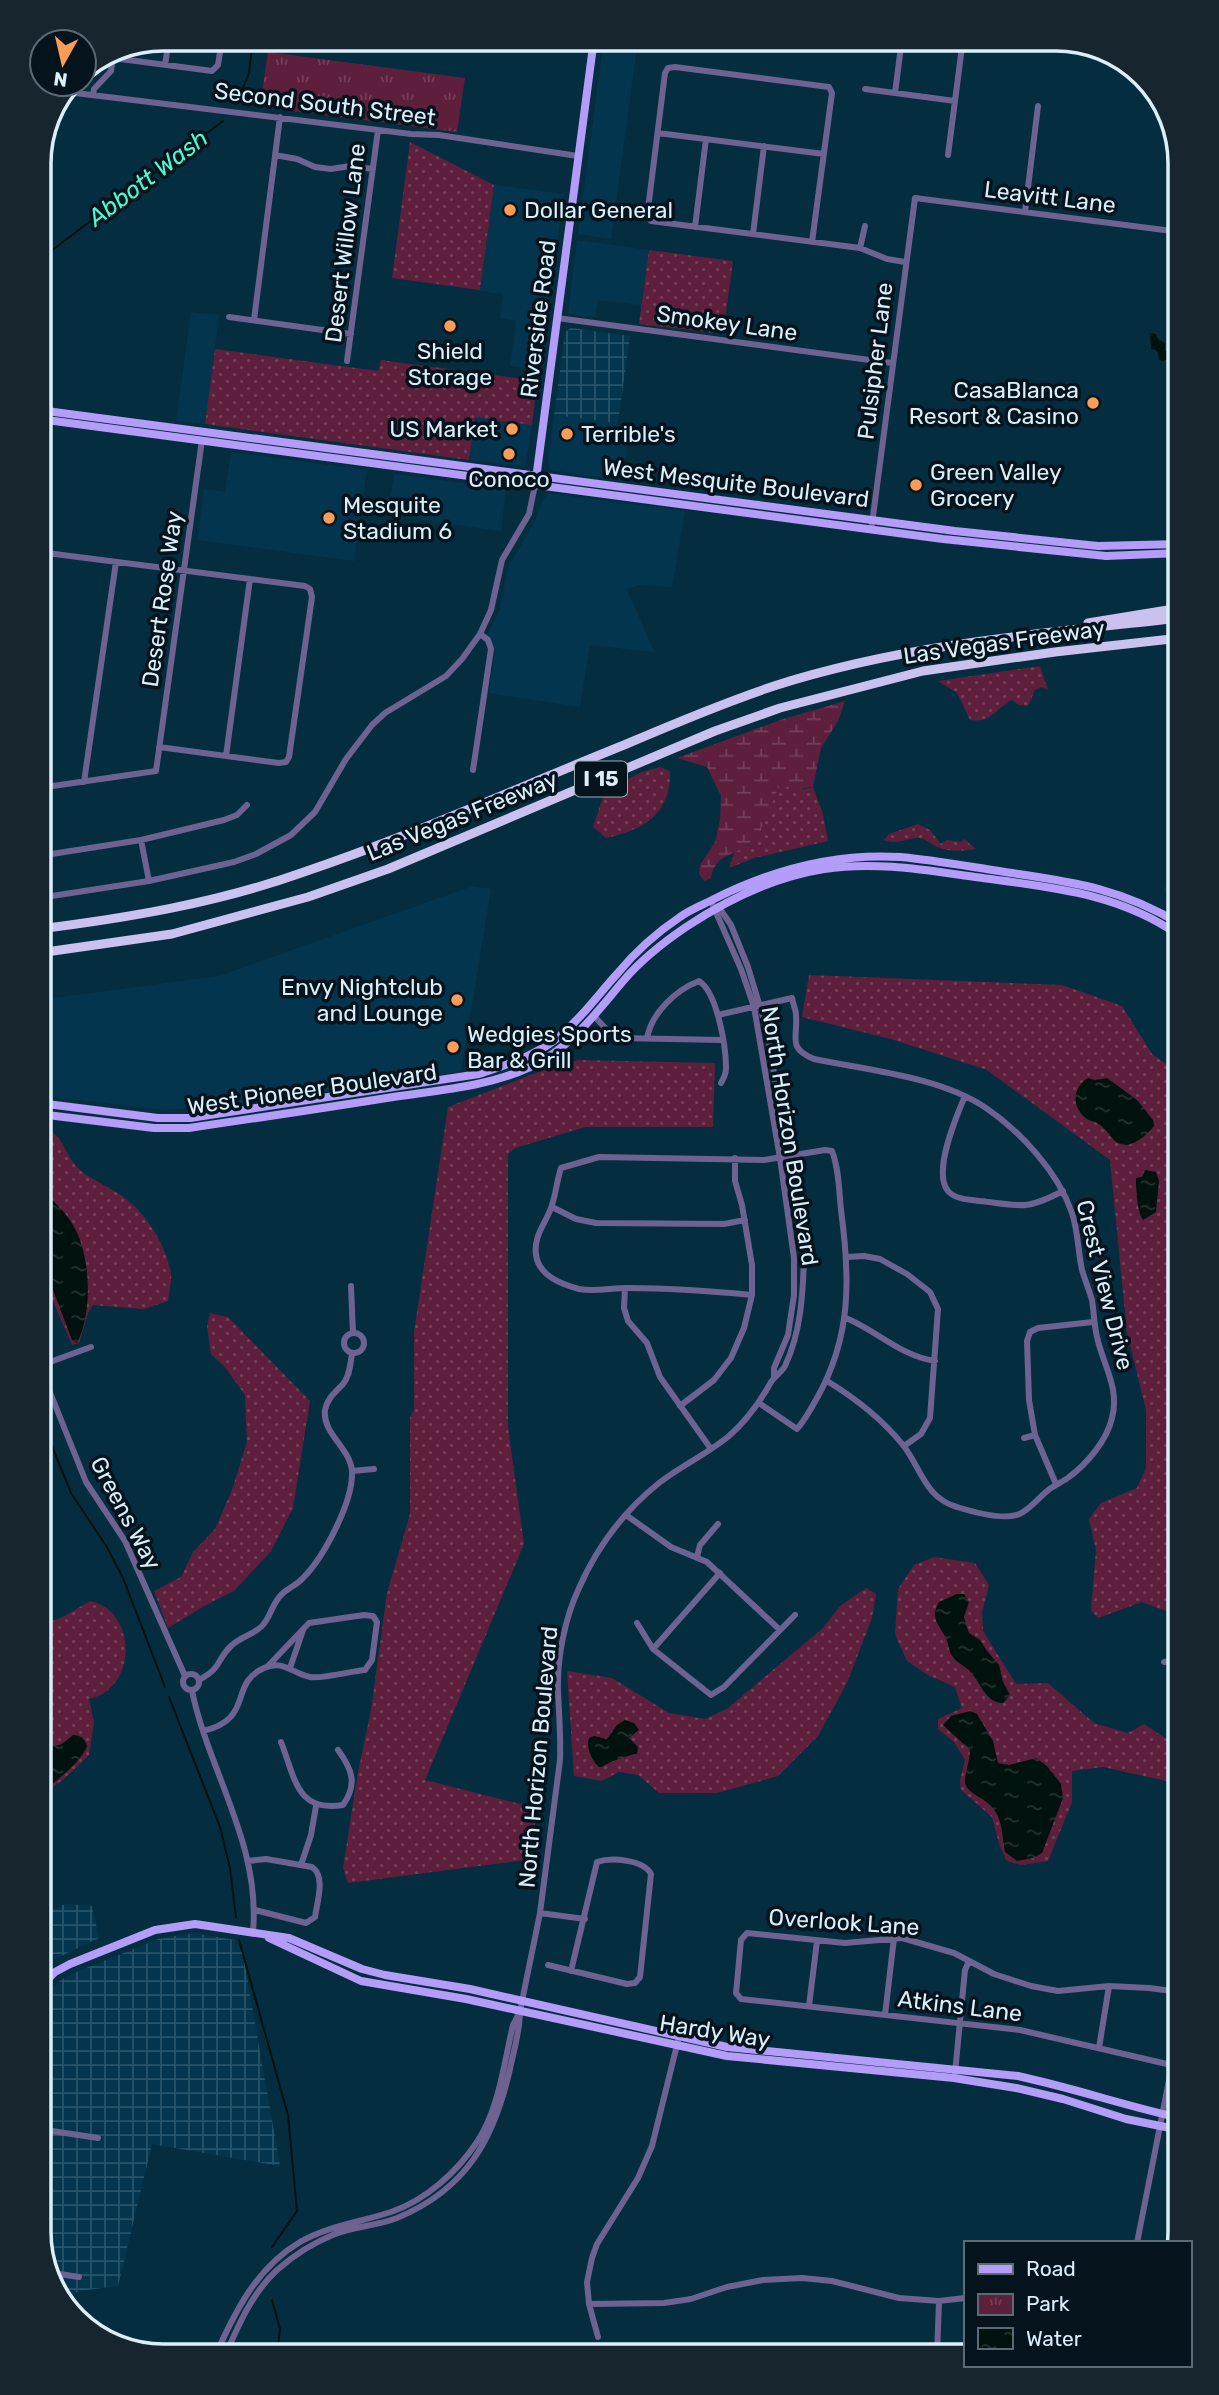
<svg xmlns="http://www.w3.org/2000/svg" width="1219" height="2395" font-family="Rubik,sans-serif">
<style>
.built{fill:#03364e}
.industrial{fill:url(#industrial-grid)}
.grass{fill:url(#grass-dots)}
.wetland{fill:url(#wetland-marsh)}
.park{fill:url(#park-tufts)}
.water{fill:url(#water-ripples)}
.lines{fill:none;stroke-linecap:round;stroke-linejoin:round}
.stream{stroke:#00120d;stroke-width:2}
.minor{stroke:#6e6390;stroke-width:6}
.major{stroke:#b49cf9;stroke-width:8}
.highway{stroke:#cac1ee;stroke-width:9}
.poi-dot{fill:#fd9c56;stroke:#05131c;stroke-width:2.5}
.labels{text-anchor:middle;stroke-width:7;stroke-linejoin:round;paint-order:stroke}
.shield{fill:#05131c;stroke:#9badb8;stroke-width:2}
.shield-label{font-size:21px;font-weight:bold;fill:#dbeffb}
.street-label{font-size:23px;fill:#dbeffb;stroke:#05131c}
.poi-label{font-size:23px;fill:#dbeffb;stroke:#05131c;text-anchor:start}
.water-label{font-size:24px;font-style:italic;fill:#4bfad4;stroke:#05131c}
.rim{fill:none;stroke:#dbeffb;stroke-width:3.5}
</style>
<defs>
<pattern id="industrial-grid" width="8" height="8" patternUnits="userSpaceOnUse" patternTransform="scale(1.75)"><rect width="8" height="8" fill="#03364e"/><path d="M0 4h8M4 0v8" fill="none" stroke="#275368"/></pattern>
<pattern id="grass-dots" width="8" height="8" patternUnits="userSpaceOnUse" patternTransform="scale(1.75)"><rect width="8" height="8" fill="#5e1f3c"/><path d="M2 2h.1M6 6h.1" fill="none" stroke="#744059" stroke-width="1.8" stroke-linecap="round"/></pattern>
<pattern id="wetland-marsh" width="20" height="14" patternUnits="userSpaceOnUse" patternTransform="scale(1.75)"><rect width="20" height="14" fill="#5e1f3c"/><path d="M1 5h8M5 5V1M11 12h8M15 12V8" fill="none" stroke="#744059"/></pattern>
<pattern id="park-tufts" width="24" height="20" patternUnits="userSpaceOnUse" patternTransform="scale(1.75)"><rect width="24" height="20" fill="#5e1f3c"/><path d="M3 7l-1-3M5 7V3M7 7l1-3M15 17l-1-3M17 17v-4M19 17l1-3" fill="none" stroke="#744059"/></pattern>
<pattern id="water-ripples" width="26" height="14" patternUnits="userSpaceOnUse" patternTransform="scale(1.75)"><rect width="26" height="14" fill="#00120d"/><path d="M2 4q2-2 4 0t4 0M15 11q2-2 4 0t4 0" fill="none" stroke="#253531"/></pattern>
</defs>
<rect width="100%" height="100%" fill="#052d40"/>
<path class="built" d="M604 39H638L611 239 578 234Z
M494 185 564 194 539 370 510 366 516 321 500 318 503 294 480 291Z
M577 240 649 250 641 305 598 300 595 318 568 314Z
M191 312 219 315 205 424 176 421Z
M554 415 618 423 616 442 627 444 624 468 609 467 607 478 551 470 548 463Z
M475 416 532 425 525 466 469 460Z
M231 452 367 470 354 561 197 540 204 489 225 492Z
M394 474 506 489 501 531 388 515Z
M547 493 685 511 672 587 640 585 627 589 654 652 590 645 580 707 489 693 495 652 489 651 486 637 500 609 508 567 532 526Z
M1180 809V906L1164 892 1177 810Z
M473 886 491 889 461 1071 275 1100 164 1110 39 1095V1000L219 976Z"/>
<path class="industrial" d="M571 328 630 336 618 423 554 415 565 332Z
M66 1904 92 1906 99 1938 49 1962 39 1971V1915Z
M194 1933 235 1940 243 1954 280 2166 152 2144 118 2286 79 2291 64 2299 48 2280 39 2232V2004L48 1991 61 1980 74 1973 158 1939Z"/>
<path class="grass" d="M410 142 494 185 480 290 392 278Z
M649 250 733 261 723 334 639 324Z
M215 349 378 371 381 360 537 381 532 425 475 417 469 460 205 424Z
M1040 666 1048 690 1041 687 1035 690 1028 706 1019 705 1012 700C994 709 993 723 970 720L957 693 938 681Z
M660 767 670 771C671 814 644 830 606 838L593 827 605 791 642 772Z
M780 784 804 789 813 787 823 814 828 841 754 858 729 868 735 851 749 845Z
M918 824 930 830 941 844 947 840 961 842 964 839 976 849C963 851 949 852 937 847 930 844 926 838 917 838 905 839 896 845 884 840L889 834Z
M809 975 1062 985 1122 1006 1152 1054 1180 1074V1612L1163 1610 1142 1602 1098 1618 1091 1610 1096 1550 1089 1519 1101 1503 1137 1488 1146 1468V1410L1127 1333 1110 1160 987 1070 891 1039 802 1017Z
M578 1060 715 1063 713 1127H585L515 1148 508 1154V1427L524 1544 425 1780 536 1808 533 1859 348 1883 343 1868 358 1772 371 1710 387 1593 410 1514V1418L414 1409V1332L448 1107 533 1074Z
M39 1127C63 1130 63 1153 78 1168 89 1179 106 1185 119 1194 143 1209 164 1241 170 1269 173 1278 169 1291 168 1301L144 1309 93 1305 88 1313 79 1343 72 1345 52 1299 39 1242Z
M210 1313 228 1317 310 1401 293 1508 271 1551 234 1591 204 1606 168 1628 154 1591 181 1577 193 1552 215 1529 232 1490 247 1442 245 1395 224 1366 211 1354 207 1326Z
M934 1557 975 1563 989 1585 982 1612 983 1631 1016 1684 1048 1683 1094 1723 1128 1733 1144 1724 1180 1748V1784L1103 1767 1072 1771V1802L1048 1861 1021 1865 1007 1861 1000 1847 992 1817 961 1790 960 1780 965 1760 954 1742 938 1729V1719L962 1708 955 1687 928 1675 907 1661 895 1634 898 1589 914 1565Z
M866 1588 876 1594 872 1618 847 1683 818 1736 778 1776 717 1793H659L638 1775 619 1772 602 1781 574 1776 567 1671 612 1678 669 1713 705 1719 728 1708 823 1628 840 1606Z
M90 1601C131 1609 138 1671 104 1693 100 1696 94 1697 89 1699L94 1722 89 1755 63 1780 39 1796V1626L63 1617Z"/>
<path class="wetland" d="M845 701 838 721 821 748 813 787 793 789 780 784C772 802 765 829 750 843 735 858 717 850 711 878L704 881 699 874 700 865 715 842 720 820 721 796 707 767 677 758 780 720Z"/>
<path class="park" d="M268 52 465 78 457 132 262 107 261 99Z"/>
<path class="water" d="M1150 333 1156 334 1158 339 1165 343V351H1170L1172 345 1180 344V350L1176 356 1177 364 1159 360 1158 352 1151 349Z
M1088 1078 1095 1080 1107 1078 1137 1100 1153 1120 1154 1126C1145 1137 1126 1154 1113 1139 1108 1133 1104 1127 1097 1123 1094 1121 1090 1121 1087 1119 1071 1107 1072 1088 1088 1078Z
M1145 1170 1156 1172 1159 1181 1156 1212 1143 1220C1137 1211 1136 1188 1136 1178L1142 1177Z
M39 1182C48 1198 64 1209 73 1225 91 1255 93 1312 77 1343L72 1340 53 1290 39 1234Z
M957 1594H964L969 1602 964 1617 966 1625 969 1633 980 1640 987 1651 999 1665 1003 1682 1010 1695 1003 1703C987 1703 982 1686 973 1675 968 1667 958 1664 953 1657 948 1651 949 1643 945 1636 938 1624 930 1617 939 1602Z
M970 1711 977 1714 993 1741 998 1763 1009 1765 1036 1758 1047 1766 1061 1784 1063 1798 1042 1853 1033 1858 1017 1861 1005 1852C1002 1836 1003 1817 990 1805 984 1798 967 1793 965 1783 964 1776 970 1760 970 1750L943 1725 951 1716Z
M625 1720 634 1723 639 1730 629 1738 638 1747 637 1754C631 1754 606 1763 602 1767H599C591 1760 586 1747 589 1738L594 1736 607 1739 617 1725Z
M73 1735C81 1735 85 1739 87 1746 83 1760 52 1786 39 1793V1742C58 1747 58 1748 73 1735Z"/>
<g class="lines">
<path class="stream" d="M237 103 249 73 253 39
M39 260 223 121
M39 1414 71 1493 107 1547 123 1578 165 1687
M169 1697 220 1827 230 1868 236 1917
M239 1940 288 2115 297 2211 272 2247
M272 2300 280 2329 277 2356"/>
<path class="minor" d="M113 58 212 71 218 65 222 39
M165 65 169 39
M865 89 955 101
M67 92 411 134 439 135 578 156
M895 93 902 39
M93 95 94 89 111 71 114 49
M658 133 824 154
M275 155 297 159 315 167 331 169 350 166 373 169
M948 155 963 39
M1025 212 1038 106
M695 227 706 139
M753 234 764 146
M812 242 832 93 829 87 675 67 668 68 665 73 647 217 651 221 860 248 887 259 905 262
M860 248 865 226
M229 317 351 334
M557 318 892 363
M254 320 280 117
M347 361 378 130
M872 524 915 198 1180 232
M39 552 305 586 310 589 312 597 289 757 286 762 279 763 159 747
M39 632 50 553
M226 756 250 579
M473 770 491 649 488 640 480 634
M84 782 116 562
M39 788 156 771 202 440
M141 840 149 881
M39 856 141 840 224 820 237 815 247 805
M39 898 149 881 234 862 256 854 291 835 315 812 346 759 372 725 385 713 446 676 462 659 480 634 491 610 502 560 529 514 535 485
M711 901 741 969 754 1007 780 1158 794 1258V1295L788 1335 774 1368V1378
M718 1015 792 998C793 1004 796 1010 796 1015 798 1038 787 1048 814 1059 868 1070 941 1077 986 1108 1021 1132 1058 1172 1072 1213 1078 1231 1078 1251 1082 1270 1085 1280 1089 1290 1092 1300 1094 1312 1094 1325 1097 1337 1103 1365 1120 1388 1112 1418 1107 1440 1087 1464 1069 1477 1064 1481 1057 1484 1051 1488 1041 1495 1034 1505 1023 1512 1009 1522 973 1512 957 1507 925 1498 921 1468 903 1445 882 1419 855 1398 827 1381
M595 1017 607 1030 618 1038 722 1040
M647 1039C651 1013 676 990 699 981 717 992 726 1046 726 1068 726 1073 724 1078 721 1083
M965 1096C957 1115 932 1172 948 1191 956 1201 977 1200 989 1202 1025 1207 1030 1208 1063 1191
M552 1207 576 1219 596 1223 724 1224 745 1220
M847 1257 864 1256 880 1259 907 1274 930 1292 938 1309 930 1418 921 1434 904 1446
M351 1286 353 1333
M625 1288 624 1308 628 1321 647 1343 660 1377 711 1449
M752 1295C710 1291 669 1288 628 1288 612 1288 594 1292 579 1289 561 1284 539 1276 536 1255 533 1235 547 1222 552 1205 556 1193 557 1180 561 1168L599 1157 764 1160 825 1150 832 1151C839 1169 839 1191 841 1210 850 1277 852 1336 817 1398 811 1409 805 1420 797 1429L759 1403
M846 1318C877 1331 901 1356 935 1361
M344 1343a10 10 0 1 1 20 0a10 10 0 1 1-20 0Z
M39 1365 86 1482 125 1541 185 1676
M39 1366 91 1347
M680 1406 714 1380 731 1358 744 1328 752 1295V1265L742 1205 735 1181V1158
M1024 1438 1035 1435
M352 1471 374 1469
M1056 1484 1035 1435 1029 1400 1027 1341 1030 1332 1038 1328 1093 1322
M626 1515 671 1547 707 1562 780 1630
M697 1557 700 1545 718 1524
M637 1623 653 1649 711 1695 724 1687 795 1615
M653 1649 720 1573
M1164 1662 1180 1659
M290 1668 303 1630
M183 1682a8 8 0 1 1 16 0a8 8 0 1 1-16 0Z
M199 1680C223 1667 216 1660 231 1646 240 1637 253 1635 262 1626 271 1617 272 1603 282 1594 288 1588 297 1585 303 1578 324 1557 353 1502 352 1472 351 1448 322 1434 325 1410 327 1398 336 1392 343 1384 350 1376 350 1364 352 1354
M192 1691C209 1772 261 1845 253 1932
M203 1731C255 1719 228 1684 264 1668 283 1659 293 1674 310 1677 322 1679 352 1671 365 1670L372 1660 377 1622 373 1616 364 1615 309 1623 268 1666
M281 1742C295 1777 296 1813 343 1805 358 1784 352 1769 338 1750
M248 1861 266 1859 312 1867C326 1876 317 1902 315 1917L306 1923 255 1910
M301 1865 311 1835 316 1806
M540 1913 585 1919
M548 1965 627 1984 635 1983 640 1977 651 1874C644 1860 612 1857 597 1862L571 1971
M809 2006 817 1941
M885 2015 894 1938
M1099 2048 1109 1986
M1180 2067 1020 2030 741 1999 736 1993 741 1940 747 1933 845 1943 902 1938 954 1953 994 1974 1031 1986 1058 1991 1109 1986 1149 1988 1180 1992
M955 2073 965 1970 969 1961
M39 2129 98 2138
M1137 2243 1172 2065
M46 2272 79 2277
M589 2304 664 2303 691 2299 727 2287 763 2280 802 2278 832 2281 899 2298 939 2301 965 2298
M598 2337 589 2304 587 2282 592 2258 597 2244 638 2178 652 2146 678 2041
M215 2356C235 2312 256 2268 300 2242 328 2226 361 2222 391 2212 426 2200 457 2172 477 2142 499 2109 504 2063 513 2025L519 2013
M225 2356C238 2326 252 2293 277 2270 293 2256 315 2242 335 2234 355 2226 377 2226 397 2218 467 2189 494 2139 510 2069 514 2050 520 2031 520 2011L540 1913 560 1760C561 1737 559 1714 558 1691 557 1657 565 1618 579 1588 597 1547 624 1511 659 1483 681 1466 707 1454 729 1436 746 1421 760 1402 771 1382 775 1376 782 1372 785 1366 801 1332 803 1294 804 1257L767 1030 748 967 731 925 718 906
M937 2356 939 2301"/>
<path class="major" d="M39 410 955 531 1098 546 1180 544
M39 419 943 539 1106 556 1180 553
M536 479 594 39
M39 1103 158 1118H190L479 1074C505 1065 533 1057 556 1039 580 1020 597 996 617 974 635 952 656 933 680 917 689 910 702 905 712 900 771 870 834 853 900 857 935 860 971 867 1005 872 1073 882 1121 888 1180 924
M39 1114 154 1128H189C257 1118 325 1108 393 1097 439 1090 487 1087 530 1067 572 1047 595 1014 624 980 641 960 664 942 686 927 728 899 774 877 824 869 875 861 925 870 975 877 1048 887 1118 892 1180 936
M269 1938 361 1981 466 1999 727 2056 954 2078 1016 2088 1063 2099 1126 2119 1180 2130
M39 1988 55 1972 70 1964 155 1930 195 1924 289 1938 362 1969 385 1975 470 1989 727 2047 1018 2076C1073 2088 1126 2106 1180 2118"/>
<path class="highway" d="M1088 623 1180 608
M39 929C127 918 217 903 301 873 411 836 517 788 624 745 673 724 723 703 774 686 905 644 1044 633 1180 618
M39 953 172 934 308 897 388 869 715 731 780 708 923 671 1055 652 1180 638"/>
</g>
<g class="poi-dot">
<circle cx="510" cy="210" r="7"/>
<circle cx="450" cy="326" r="7"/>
<circle cx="1093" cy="403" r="7"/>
<circle cx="512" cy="429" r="7"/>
<circle cx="567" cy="434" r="7"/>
<circle cx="509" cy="454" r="7"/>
<circle cx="916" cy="485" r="7"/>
<circle cx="329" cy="518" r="7"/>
<circle cx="457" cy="1000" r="7"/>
<circle cx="453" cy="1047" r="7"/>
</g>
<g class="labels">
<rect class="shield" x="575" y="761.5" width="52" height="35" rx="5"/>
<g class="shield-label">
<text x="601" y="786">I 15</text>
</g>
<g class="street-label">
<text transform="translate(325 104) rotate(7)" y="8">Second South Street</text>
<text transform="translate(1050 197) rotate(7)" y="8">Leavitt Lane</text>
<text transform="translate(345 243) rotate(-83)" y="8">Desert Willow Lane</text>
<text transform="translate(538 319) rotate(-83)" y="8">Riverside Road</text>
<text transform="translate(727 323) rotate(8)" y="8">Smokey Lane</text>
<text transform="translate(875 361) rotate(-83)" y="8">Pulsipher Lane</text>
<text transform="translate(736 483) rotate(7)" y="8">West Mesquite Boulevard</text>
<text transform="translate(162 599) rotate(-82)" y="8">Desert Rose Way</text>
<text transform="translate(1004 642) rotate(-8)" y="8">Las Vegas Freeway</text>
<text transform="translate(462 816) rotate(-22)" y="8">Las Vegas Freeway</text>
<text transform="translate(312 1089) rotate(-8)" y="8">West Pioneer Boulevard</text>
<text transform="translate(790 1136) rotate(81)" y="8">North Horizon Boulevard</text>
<text transform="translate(1105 1285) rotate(76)" y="8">Crest View Drive</text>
<text transform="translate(126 1513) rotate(62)" y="8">Greens Way</text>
<text transform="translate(538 1757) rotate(-85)" y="8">North Horizon Boulevard</text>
<text transform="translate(844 1922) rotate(4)" y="8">Overlook Lane</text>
<text transform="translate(960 2006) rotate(7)" y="8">Atkins Lane</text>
<text transform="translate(715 2031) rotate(9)" y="8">Hardy Way</text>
</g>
<g class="poi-label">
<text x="524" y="218">Dollar General</text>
<text x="450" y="359" text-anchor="middle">Shield<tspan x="450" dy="26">Storage</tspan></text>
<text x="1079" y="398" text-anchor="end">CasaBlanca<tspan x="1079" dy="26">Resort &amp; Casino</tspan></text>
<text x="498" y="437" text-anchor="end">US Market</text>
<text x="581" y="442">Terrible's</text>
<text x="930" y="480">Green Valley<tspan x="930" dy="26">Grocery</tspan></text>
<text x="509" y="487" text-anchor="middle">Conoco</text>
<text x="343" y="513">Mesquite<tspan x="343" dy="26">Stadium 6</tspan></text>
<text x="443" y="995" text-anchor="end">Envy Nightclub<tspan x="443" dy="26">and Lounge</tspan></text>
<text x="467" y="1042">Wedgies Sports<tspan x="467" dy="26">Bar &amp; Grill</tspan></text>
</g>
<g class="water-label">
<text transform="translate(148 178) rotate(-37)" y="8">Abbott Wash</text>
</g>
</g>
<path d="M0 0H1219V2395H0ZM163 51H1056A112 112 0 0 1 1168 163V2232A112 112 0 0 1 1056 2344H163A112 112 0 0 1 51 2232V163A112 112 0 0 1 163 51Z" fill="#16252e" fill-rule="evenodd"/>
<path class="rim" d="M163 51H1056A112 112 0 0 1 1168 163V2232A112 112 0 0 1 1056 2344H163A112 112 0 0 1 51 2232V163A112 112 0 0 1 163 51Z"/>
<rect x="964" y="2241" width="228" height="126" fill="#05131c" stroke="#5b6b75" stroke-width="2"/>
<rect x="978" y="2264" width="35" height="10" fill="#b49cf9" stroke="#5b6b75" stroke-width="2"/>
<text x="1026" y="2276" font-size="21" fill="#dbeffb">Road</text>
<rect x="978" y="2294" width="35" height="21" fill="url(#park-tufts)" stroke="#5b6b75" stroke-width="2"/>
<text x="1026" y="2311" font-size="21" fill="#dbeffb">Park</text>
<rect x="978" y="2328" width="35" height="21" fill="url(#water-ripples)" stroke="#5b6b75" stroke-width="2"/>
<text x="1026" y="2346" font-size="21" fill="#dbeffb">Water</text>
<g transform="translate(63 63) rotate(188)"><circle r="33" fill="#05131c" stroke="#5b6b75" stroke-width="2"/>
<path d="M0-5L12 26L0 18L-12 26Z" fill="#fd9c56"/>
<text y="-10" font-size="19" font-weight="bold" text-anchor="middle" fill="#dbeffb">N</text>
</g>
</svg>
